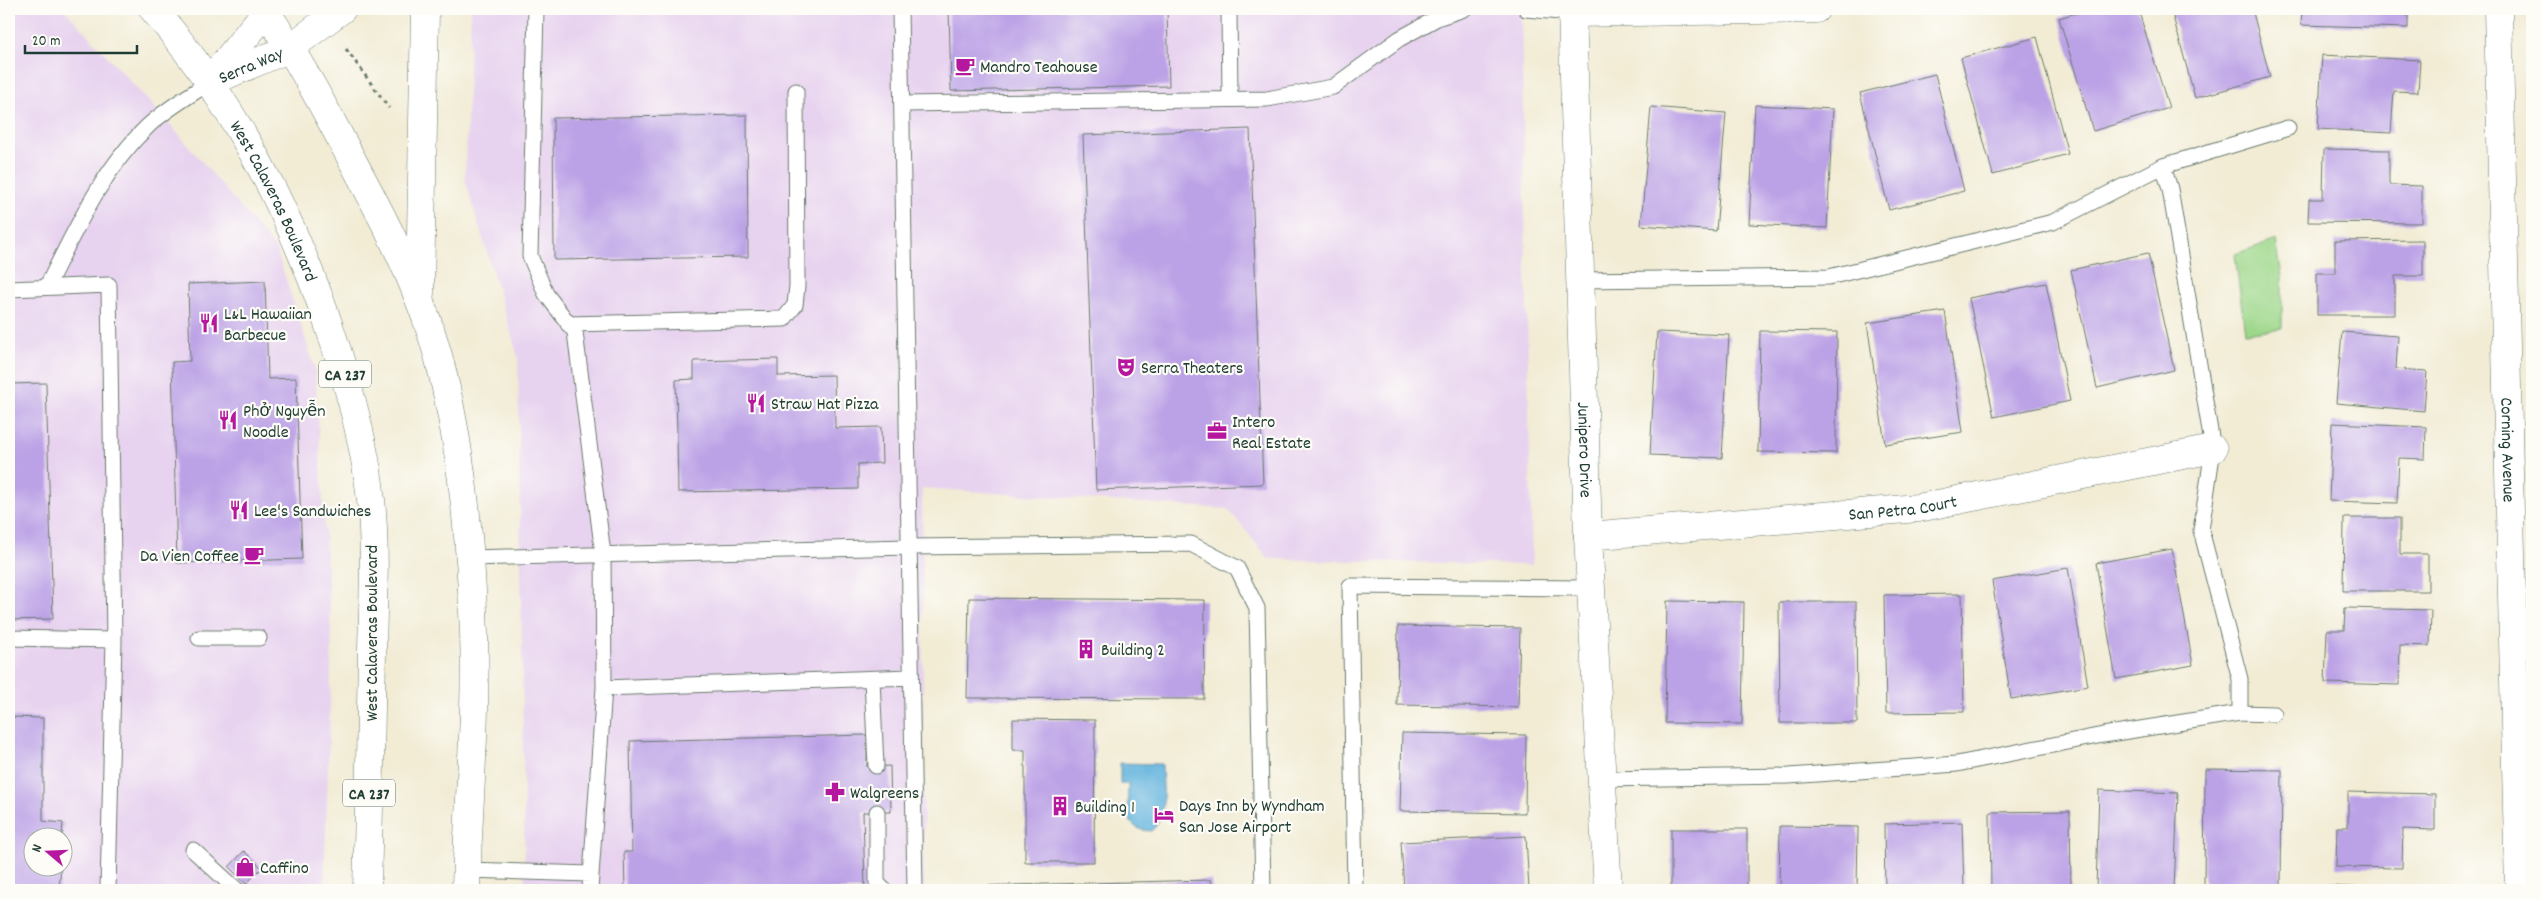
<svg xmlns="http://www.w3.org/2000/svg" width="2541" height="899" font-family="Dekko,sans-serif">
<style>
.built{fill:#e7d2ef;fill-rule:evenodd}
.green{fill:#9dd78a;stroke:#5e8a5f}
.water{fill:#64b4de;stroke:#427889}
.building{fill:#bba1e6}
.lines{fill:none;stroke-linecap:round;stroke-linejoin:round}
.service-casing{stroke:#697a6c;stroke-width:17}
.minor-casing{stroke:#697a6c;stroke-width:29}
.primary-casing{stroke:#697a6c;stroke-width:29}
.trunk-casing{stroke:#697a6c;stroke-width:29}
.path{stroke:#697a6c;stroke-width:3;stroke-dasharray:4 4;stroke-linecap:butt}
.service{stroke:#fff;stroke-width:15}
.minor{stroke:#fff;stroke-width:28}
.primary{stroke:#fff;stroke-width:28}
.trunk{stroke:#fff;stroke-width:28}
.labels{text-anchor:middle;stroke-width:4.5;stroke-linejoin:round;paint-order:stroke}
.shield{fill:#fdfcf7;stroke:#62766e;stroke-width:1}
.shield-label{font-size:16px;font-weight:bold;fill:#1f3d34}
.street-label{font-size:18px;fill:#1f3d34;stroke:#fdfcf7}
.poi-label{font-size:18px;fill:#1f3d34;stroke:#fdfcf7;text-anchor:start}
</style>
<rect width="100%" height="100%" fill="#fdfcf7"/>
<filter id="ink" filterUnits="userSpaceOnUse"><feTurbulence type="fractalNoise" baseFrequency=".02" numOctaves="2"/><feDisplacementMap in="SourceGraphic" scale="10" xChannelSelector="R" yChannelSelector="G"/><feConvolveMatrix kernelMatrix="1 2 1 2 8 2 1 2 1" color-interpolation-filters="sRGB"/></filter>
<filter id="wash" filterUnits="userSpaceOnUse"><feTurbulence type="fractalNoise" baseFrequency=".0096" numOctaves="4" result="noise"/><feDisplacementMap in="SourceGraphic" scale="20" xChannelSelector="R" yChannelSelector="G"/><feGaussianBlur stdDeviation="1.12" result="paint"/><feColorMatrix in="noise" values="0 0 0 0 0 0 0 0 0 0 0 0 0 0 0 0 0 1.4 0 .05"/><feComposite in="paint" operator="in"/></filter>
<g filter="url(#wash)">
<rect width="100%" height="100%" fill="#f2ecd5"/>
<path class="built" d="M9 9H64L175 130 276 249 315 368 332 647 324 890H9ZM32 836H62V866H32Z
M471 9H1521L1532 565 1269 559 1228 509 922 488 924 890H525L518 357 465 179Z"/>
<path class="green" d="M2276 240 2282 276V328L2245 333 2235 254Z"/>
<path class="water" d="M1120 763 1162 764C1162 784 1169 818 1151 831 1122 830 1128 807 1128 784H1120Z"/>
<g id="blocks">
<path class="building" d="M949 9H1167L1169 86 951 91Z
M2090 9H2138L2169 108 2093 131 2059 18Z
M2171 9H2252L2270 77 2195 98Z
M2302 9H2408V28L2301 25Z
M2037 37 2068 154 1993 175 1961 58Z
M2322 55 2420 60 2418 92 2394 91 2391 133 2318 129Z
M1935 74 1964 191 1889 210 1860 93Z
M1755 105 1833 109 1827 228 1749 224Z
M1651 107 1726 113 1716 231 1641 225Z
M747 115 748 257 554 260 553 118Z
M1250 129 1263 484 1096 490 1083 135Z
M2324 149 2389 150V185L2422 186V223L2308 222 2309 199H2323Z
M2423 240V276H2395V315H2317V273H2335V241Z
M2148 253 2174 370 2097 388 2071 270Z
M265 281 268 379 296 378 302 559 177 563 172 362 190 361 188 284Z
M2046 283 2070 401 1994 417 1969 298Z
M1945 311 1963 432 1885 444 1867 323Z
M1760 331 1837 332 1836 453 1758 452Z
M1657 332 1729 335 1722 458 1650 455Z
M2342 332 2398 336 2396 369 2427 371 2424 411 2336 403Z
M778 359V376L834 375 835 428 881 427 882 463 858 464V489L678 492 676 380 694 379V361Z
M46 383 53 619 9 620V384Z
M2332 423 2426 427 2425 459 2399 458 2397 503 2329 501Z
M2344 518H2400V554H2428V591H2343Z
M2172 549 2193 665 2116 679 2096 563Z
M2068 568 2088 686 2011 699 1992 581Z
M1962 594 1964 712 1886 713 1884 595Z
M969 598 1205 600 1204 699 967 698Z
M1667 601 1744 602 1742 724 1665 723Z
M1779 602H1856L1857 723H1780Z
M2345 608 2431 610 2430 646 2400 645 2399 685 2325 683 2327 630H2344Z
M1398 626 1520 628 1518 707 1397 705Z
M9 717 43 718V821L63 823 62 836H32V866H61L59 890H9Z
M1013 719 1095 720 1094 862H1025V750H1013Z
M1402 733 1526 735 1525 813 1400 811Z
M867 735V767L890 766 891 812H863L865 890H625L624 852H632L630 741Z
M2205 769 2282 770 2281 890H2204Z
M2099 790 2178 793 2174 890H2096Z
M2348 792 2435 794V830L2403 829 2402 868 2336 867 2337 827H2348Z
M2070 811 2071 890H1991L1990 812Z
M1962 822 1964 890H1885L1884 824Z
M1780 826 1858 827 1857 890H1779Z
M1671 829H1747V890H1671Z
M1526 836 1529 890H1404L1401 842Z
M244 851 262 868 246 884 229 867Z
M1211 880 1212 890H970L969 886Z
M2329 886 2391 889V890H2329Z"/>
</g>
</g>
<g filter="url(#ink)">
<use href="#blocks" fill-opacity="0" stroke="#697a6c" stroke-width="1"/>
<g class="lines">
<defs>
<path id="service" d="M536 9 530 256 546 294 575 332 603 554 604 688 590 890
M900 9 915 890
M1229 9 1230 99
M1526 9 1572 13
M902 104 1267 99 1333 87 1399 39 1437 18 1464 9
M2163 166 2170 189 2213 449 2201 530 2240 679V713
M1580 280 1829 277 2053 222 2163 166 2288 128
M47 286C75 231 102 170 148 126 166 109 189 96 210 82
M9 289 109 285 114 640 108 890
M568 324 784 319 795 305 797 286 796 91
M470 558 909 547 1191 544 1237 568 1257 608 1263 890
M9 638 114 640
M199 638H259
M872 679 876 766
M604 688 911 677
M1602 779 1789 776 1957 764 2103 735 2240 713 2274 714
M877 812V883L884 890
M193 850 237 890
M466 870 590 874
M1355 890 1350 586 1591 588"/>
<g id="minor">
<path id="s1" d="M1572 9 1588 536 1608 890"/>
<path id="s2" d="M2498 9 2519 890"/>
<path d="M1572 13 1816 9"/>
<path id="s3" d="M1588 536 1918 508 2213 449"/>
</g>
<g id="primary">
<path d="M211 80 268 9"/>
<path id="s4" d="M210 82 290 48 342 9"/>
</g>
<g id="trunk">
<path id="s5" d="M153 9C234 103 292 214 331 332 349 386 365 443 371 500 376 550 373 601 372 651 371 731 369 810 367 890"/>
<path d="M264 9C297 56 324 107 351 158 387 225 424 296 442 371 463 457 471 546 474 634 477 719 468 805 466 890"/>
<path d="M420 293 425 9"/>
</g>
</defs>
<use href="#service" class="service-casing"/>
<use href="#minor" class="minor-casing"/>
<use href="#primary" class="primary-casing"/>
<use href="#trunk" class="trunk-casing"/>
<path class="path" d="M346 49 389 108"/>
<use href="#service" class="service"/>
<use href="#minor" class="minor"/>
<use href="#primary" class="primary"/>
<use href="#trunk" class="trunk"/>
</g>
</g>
<defs>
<symbol id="cafe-bare" viewBox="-9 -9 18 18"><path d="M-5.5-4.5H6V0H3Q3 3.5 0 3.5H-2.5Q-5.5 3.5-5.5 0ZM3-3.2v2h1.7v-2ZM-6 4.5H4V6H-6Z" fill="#b5179e" stroke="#fdfcf7" stroke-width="2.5" paint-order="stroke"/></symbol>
<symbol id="restaurant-bare" viewBox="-9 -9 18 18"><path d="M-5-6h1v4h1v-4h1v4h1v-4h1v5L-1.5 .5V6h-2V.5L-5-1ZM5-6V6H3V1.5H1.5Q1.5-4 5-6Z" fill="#b5179e" stroke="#fdfcf7" stroke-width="2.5" paint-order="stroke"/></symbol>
<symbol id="theatre-bare" viewBox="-9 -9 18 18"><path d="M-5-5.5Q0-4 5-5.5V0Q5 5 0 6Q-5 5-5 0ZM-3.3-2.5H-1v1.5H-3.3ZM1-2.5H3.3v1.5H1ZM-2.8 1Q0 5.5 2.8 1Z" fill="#b5179e" stroke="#fdfcf7" stroke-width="2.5" paint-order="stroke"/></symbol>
<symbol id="office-bare" viewBox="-9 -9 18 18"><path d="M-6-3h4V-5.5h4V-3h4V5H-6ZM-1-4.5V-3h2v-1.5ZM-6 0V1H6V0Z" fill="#b5179e" stroke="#fdfcf7" stroke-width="2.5" paint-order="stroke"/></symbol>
<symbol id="building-bare" viewBox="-9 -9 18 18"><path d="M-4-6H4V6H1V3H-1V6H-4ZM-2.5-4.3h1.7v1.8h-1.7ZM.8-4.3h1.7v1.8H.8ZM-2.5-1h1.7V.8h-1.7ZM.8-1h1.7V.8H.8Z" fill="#b5179e" stroke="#fdfcf7" stroke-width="2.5" paint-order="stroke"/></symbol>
<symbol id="pharmacy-bare" viewBox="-9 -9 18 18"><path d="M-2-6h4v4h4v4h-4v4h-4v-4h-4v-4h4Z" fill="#b5179e" stroke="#fdfcf7" stroke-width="2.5" paint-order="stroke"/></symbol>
<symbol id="hotel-bare" viewBox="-9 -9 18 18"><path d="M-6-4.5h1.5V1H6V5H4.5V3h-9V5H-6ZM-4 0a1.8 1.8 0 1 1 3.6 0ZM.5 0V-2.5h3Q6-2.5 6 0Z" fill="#b5179e" stroke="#fdfcf7" stroke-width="2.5" paint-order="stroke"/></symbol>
<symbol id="shop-bare" viewBox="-9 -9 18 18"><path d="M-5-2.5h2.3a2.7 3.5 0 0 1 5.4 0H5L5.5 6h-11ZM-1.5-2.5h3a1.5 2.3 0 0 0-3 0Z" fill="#b5179e" stroke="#fdfcf7" stroke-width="2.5" paint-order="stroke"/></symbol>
</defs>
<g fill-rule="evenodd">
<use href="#cafe-bare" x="951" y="52" width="28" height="28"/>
<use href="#restaurant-bare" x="195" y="309" width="28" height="28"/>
<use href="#theatre-bare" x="1112" y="353" width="28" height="28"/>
<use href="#restaurant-bare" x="742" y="389" width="28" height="28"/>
<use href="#restaurant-bare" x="214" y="406" width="28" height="28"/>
<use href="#office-bare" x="1203" y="417" width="28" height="28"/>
<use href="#restaurant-bare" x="225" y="496" width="28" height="28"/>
<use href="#cafe-bare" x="240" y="541" width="28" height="28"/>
<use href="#building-bare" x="1072" y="635" width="28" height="28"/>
<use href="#pharmacy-bare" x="821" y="778" width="28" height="28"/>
<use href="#building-bare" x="1046" y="792" width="28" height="28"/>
<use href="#hotel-bare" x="1150" y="801" width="28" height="28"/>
<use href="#shop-bare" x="231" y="853" width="28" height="28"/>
</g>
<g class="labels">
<g class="shield">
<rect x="319" y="360.5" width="52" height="27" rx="4"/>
<rect x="343" y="779.5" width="52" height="27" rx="4"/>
</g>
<g class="shield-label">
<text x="345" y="380">CA 237</text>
<text x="369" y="799">CA 237</text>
</g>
<g class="street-label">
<text dy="6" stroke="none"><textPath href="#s4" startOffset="44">Serra Way</textPath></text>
<text dy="6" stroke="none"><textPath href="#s5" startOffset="228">West Calaveras Boulevard</textPath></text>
<text dy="6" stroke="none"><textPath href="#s1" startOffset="441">Junipero Drive</textPath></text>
<text dy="6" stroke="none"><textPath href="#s2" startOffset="441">Corning Avenue</textPath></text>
<text dy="6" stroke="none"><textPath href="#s3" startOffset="316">San Petra Court</textPath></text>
<text transform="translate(371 633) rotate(-90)" y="6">West Calaveras Boulevard</text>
</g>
<g class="poi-label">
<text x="980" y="72">Mandro Teahouse</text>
<text x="224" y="319">L&amp;L Hawaiian<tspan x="224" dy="21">Barbecue</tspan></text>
<text x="1141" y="373">Serra Theaters</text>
<text x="771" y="409">Straw Hat Pizza</text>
<text x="243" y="416">Phở Nguyễn<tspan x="243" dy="21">Noodle</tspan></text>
<text x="1232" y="427">Intero<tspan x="1232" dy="21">Real Estate</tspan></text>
<text x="254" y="516">Lee's Sandwiches</text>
<text x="239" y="561" text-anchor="end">Da Vien Coffee</text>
<text x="1101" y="655">Building 2</text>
<text x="850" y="798">Walgreens</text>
<text x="1179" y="811">Days Inn by Wyndham<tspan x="1179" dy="21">San Jose Airport</tspan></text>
<text x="1075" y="812">Building 1</text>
<text x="260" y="873">Caffino</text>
</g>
</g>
<rect width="2541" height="899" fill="none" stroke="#fdfcf7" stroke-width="30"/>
<g transform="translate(48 852) rotate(289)"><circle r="24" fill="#fdfcf7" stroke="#a4b0a9"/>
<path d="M0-4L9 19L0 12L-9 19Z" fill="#b5179e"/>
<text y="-8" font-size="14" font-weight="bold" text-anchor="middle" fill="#1f3d34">N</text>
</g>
<path d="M25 45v8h112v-8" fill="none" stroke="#1f3d34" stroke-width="2.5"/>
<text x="32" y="45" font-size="15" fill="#1f3d34" stroke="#fdfcf7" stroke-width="4" paint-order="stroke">20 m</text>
</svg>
